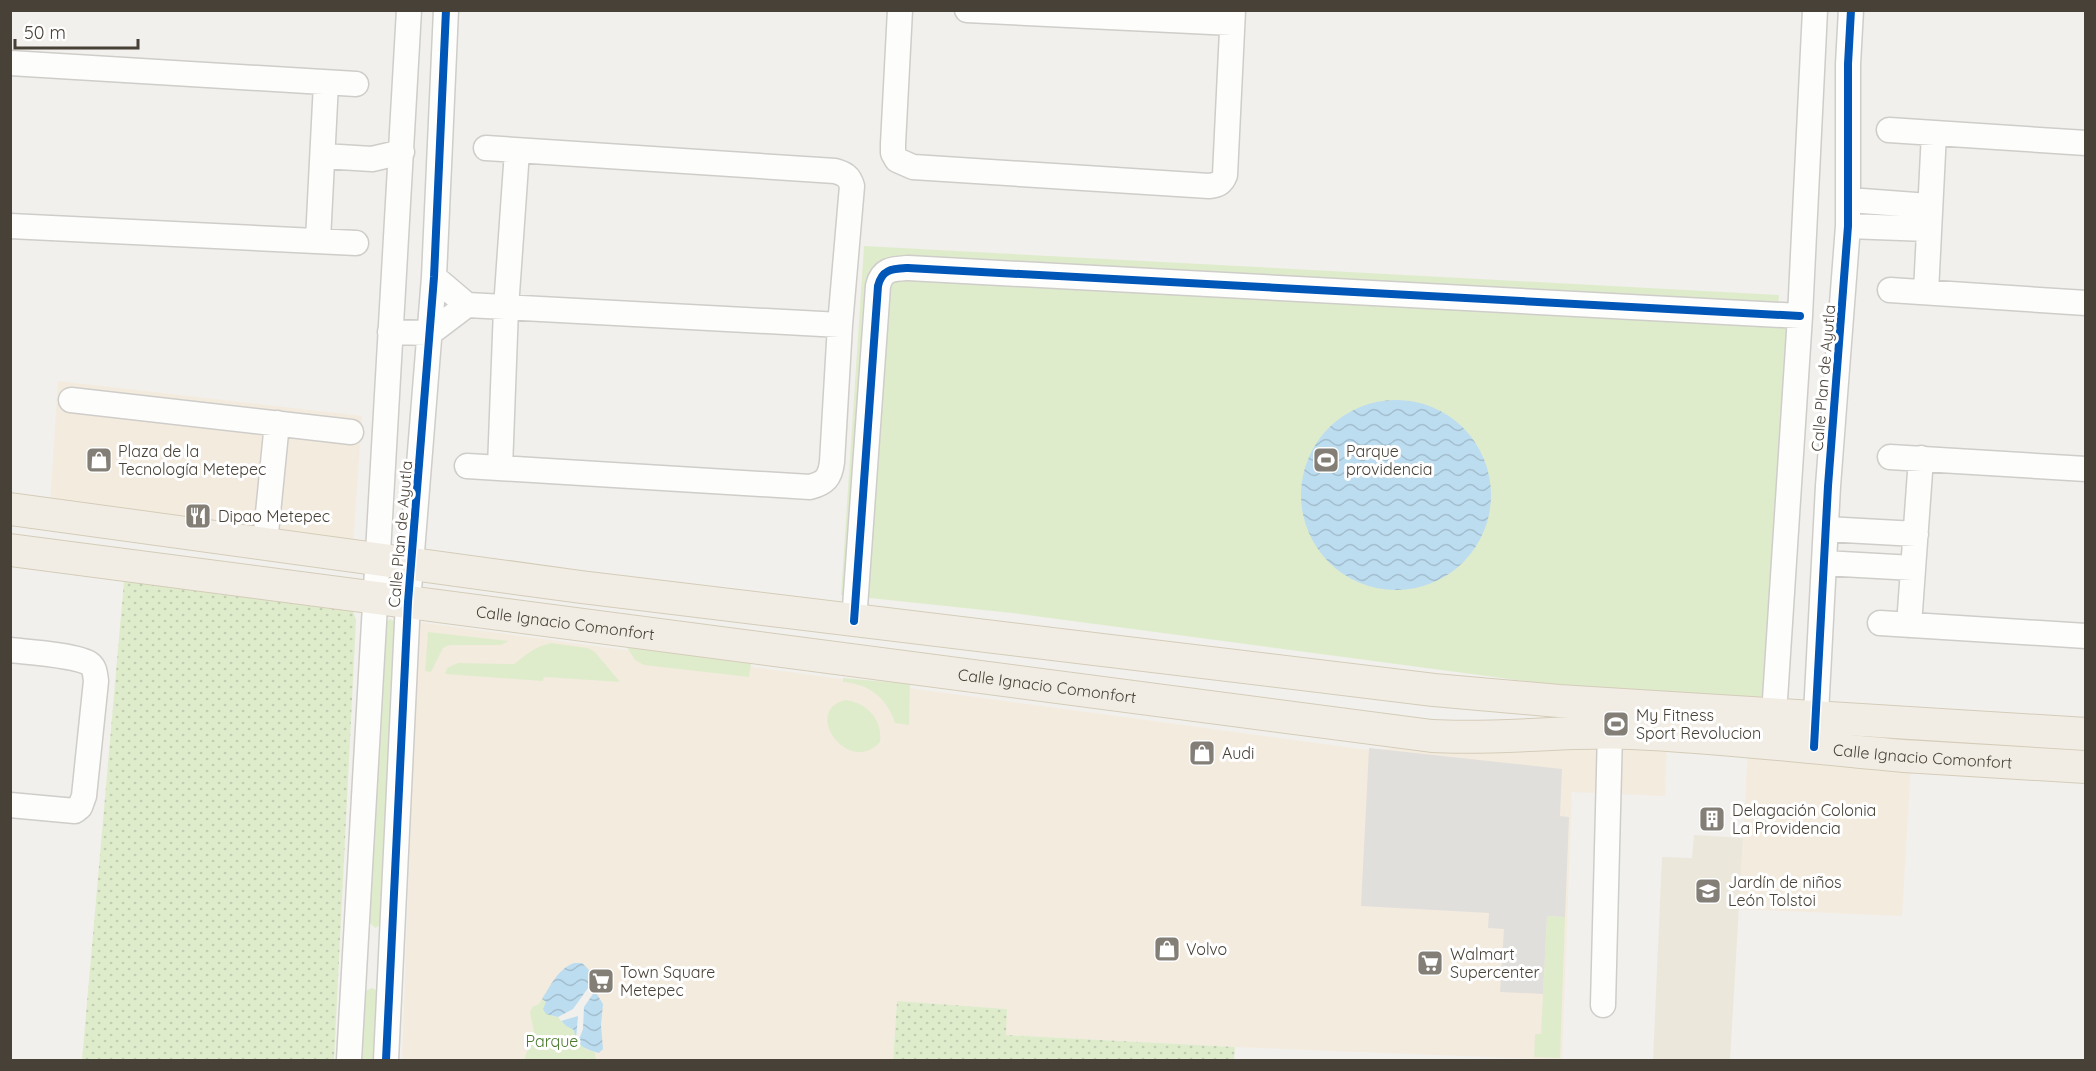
<svg xmlns="http://www.w3.org/2000/svg" width="2096" height="1071" font-family="Quicksand,sans-serif">
<style>
.commercial{fill:#f4ebdf}
.education{fill:#ece7db}
.grass{fill:url(#grass-dots)}
.green{fill:#dfeccc}
.parking{fill:#e1dfdb}
.water{fill:url(#water-waves)}
.pier{fill:#f1f0ec}
.lines{fill:none;stroke-linecap:round;stroke-linejoin:round}
.minor-casing{stroke:#cfcdc9;stroke-width:27}
.major-casing{stroke:#d4ccb9;stroke-width:34}
.minor{stroke:#fdfdfc;stroke-width:24}
.major{stroke:#f2ede4;stroke-width:32}
.cycleway-casing{stroke:#fff;stroke-width:11}
.cycleway{stroke:#0057b8;stroke-width:8}
.labels{text-anchor:middle;stroke-width:6;stroke-linejoin:round;paint-order:stroke}
.street-label{font-size:16px;fill:#484137;stroke:#fff}
.poi-label{font-size:16px;fill:#484137;stroke:#fff;text-anchor:start}
.park-label{font-size:16px;fill:#4a7a2a;stroke:#fff}
</style>
<defs>
<pattern id="grass-dots" width="8" height="8" patternUnits="userSpaceOnUse" patternTransform="scale(1.5)"><rect width="8" height="8" fill="#dfeccc"/><path d="M2 2h.1M6 6h.1" fill="none" stroke="#c1ccb0" stroke-width="1.8" stroke-linecap="round"/></pattern>
<pattern id="water-waves" width="16" height="10" patternUnits="userSpaceOnUse" patternTransform="scale(1.5)"><rect width="16" height="10" fill="#bcdcef"/><path d="M0 5q4-4 8 0t8 0" fill="none" stroke="#a3bece"/></pattern>
</defs>
<rect width="100%" height="100%" fill="#f1f0ec"/>
<path class="commercial" d="M58 381 362 416 353 545 50 505Z
M418 622 1368 750 1574 735 1912 748 1902 916 1739 909 1748 748 1667 743 1665 796 1572 792 1562 1060 1235 1047 1006 1035V1009L897 1001 893 1060H402Z"/>
<path class="education" d="M1694 835 1743 838 1730 1060H1653L1662 857 1692 858Z"/>
<path class="grass" d="M124 581 353 611 356 620 334 1060H82Z
M897 1001 1007 1009 1006 1035 1235 1047 1234 1060H893Z"/>
<path class="green" d="M864 246 1779 295 1777 326H1786L1770 699 1569 687 1012 613 841 595Z
M390 619 396 622 382 924 375 928 369 922 383 624Z
M428 632 509 641 501 645H450L443 648 431 672 425 671Z
M551 643 588 648 595 652 620 682 544 677 543 681 445 674 447 668 458 663 514 664C527 654 534 647 551 643Z
M626 646 751 664 749 677 644 665 635 660Z
M843 678 910 684 909 725 895 723C887 698 869 684 843 682Z
M845 700C867 702 883 720 880 742 849 777 801 711 845 700Z
M1547 916 1565 917 1560 1058 1534 1057 1535 1034H1541Z
M372 988 378 991 375 1060H362L365 994 367 990Z
M542 999 546 1002 552 1016 558 1017 566 1026 575 1030 585 1049 595 1052 596 1060H590L588 1058 586 1060H524L534 1032 530 1013 532 1007 539 1004Z"/>
<path class="parking" d="M1369 748 1562 769 1560 816 1569 817 1565 917 1547 916 1543 994 1500 992 1504 929 1488 928 1489 913 1361 906Z"/>
<path class="water" d="M1301 495a95 95 0 1 1 190 0a95 95 0 1 1-190 0Z
M574 963H582L589 970 595 991 603 1004 601 1025 603 1049 599 1053C585 1049 576 1046 574 1030L566 1026 558 1017 546 1014 543 1009 546 1002 542 999C551 985 558 969 574 963Z"/>
<path class="pier" d="M593 984 595 991 584 1007 583 1029 580 1037 576 1039 578 1016 561 1021 558 1017 573 1009 588 988Z"/>
<g class="lines">
<defs>
<path id="minor" d="M900 10 893 144V153L897 160 913 167 1209 186C1218 185 1222 183 1225 175L1233 10
M967 10 1232 23
M10 63 356 84
M1889 130 2086 143
M323 156 372 159 402 152
M1849 200 1929 206
M10 226 356 243
M1848 226 1928 229
M318 240 326 83
M434 277 467 305 840 325
M1890 290 2086 303
M1926 292 1934 133
M390 332 430 333 467 305
M71 400 351 432
M1890 457 2086 469
M467 466 810 487C825 483 830 478 832 462L840 325 852 186C849 176 845 174 835 171L486 148
M500 468 506 308 517 151
M1826 529 1916 534
M265 543 277 423
M1824 563 1913 568
M854 621 878 286C882 269 892 269 908 268L1800 316
M1880 623 2086 636
M1909 625 1921 458
M10 650C27 652 77 655 90 664 95 668 95 674 96 681L84 796 80 807 75 811 10 805
M1773 730 1800 316 1815 10
M1815 733 1828 486 1848 226V64L1851 10
M1603 1005 1610 732
M349 1060 409 10
M386 1060 408 602 434 277 446 10"/>
<g id="major">
<path d="M10 509 581 587 1434 690 1559 701 2086 734"/>
<path id="s1" d="M10 550 1432 736C1499 740 1565 730 1632 733 1723 737 1813 748 1904 756 1964 760 2025 763 2086 767"/>
</g>
</defs>
<use href="#minor" class="minor-casing"/>
<use href="#major" class="major-casing"/>
<use href="#minor" class="minor"/>
<use href="#major" class="major"/>
<defs>
<path id="cycleway" d="M854 621 878 286C882 269 892 269 908 268L1800 316
M1814 747 1828 486 1848 226V64L1851 10
M386 1060 408 602 434 277 446 10"/>
</defs>
<use href="#cycleway" class="cycleway-casing"/>
<use href="#cycleway" class="cycleway"/>
</g>
<defs>
<symbol id="shop-square" viewBox="-11 -11 22 22"><rect x="-9" y="-9" width="18" height="18" rx="4" fill="#837e76" stroke="#fff"/><path d="M-5-2.5h2.3a2.7 3.5 0 0 1 5.4 0H5L5.5 6h-11ZM-1.5-2.5h3a1.5 2.3 0 0 0-3 0Z" fill="#fff"/></symbol>
<symbol id="stadium-square" viewBox="-11 -11 22 22"><rect x="-9" y="-9" width="18" height="18" rx="4" fill="#837e76" stroke="#fff"/><path d="M0-5a6.5 5 0 1 0 0 10a6.5 5 0 1 0 0-10ZM-3.5-1.8h7v3.6h-7Z" fill="#fff"/></symbol>
<symbol id="restaurant-square" viewBox="-11 -11 22 22"><rect x="-9" y="-9" width="18" height="18" rx="4" fill="#837e76" stroke="#fff"/><path d="M-5-6h1v4h1v-4h1v4h1v-4h1v5L-1.5 .5V6h-2V.5L-5-1ZM5-6V6H3V1.5H1.5Q1.5-4 5-6Z" fill="#fff"/></symbol>
<symbol id="building-square" viewBox="-11 -11 22 22"><rect x="-9" y="-9" width="18" height="18" rx="4" fill="#837e76" stroke="#fff"/><path d="M-4-6H4V6H1V3H-1V6H-4ZM-2.5-4.3h1.7v1.8h-1.7ZM.8-4.3h1.7v1.8H.8ZM-2.5-1h1.7V.8h-1.7ZM.8-1h1.7V.8H.8Z" fill="#fff"/></symbol>
<symbol id="school-square" viewBox="-11 -11 22 22"><rect x="-9" y="-9" width="18" height="18" rx="4" fill="#837e76" stroke="#fff"/><path d="M0-5L7-2L0 1L-7-2ZM-4 1L0 2.5L4 1V4Q0 6-4 4Z" fill="#fff"/></symbol>
<symbol id="supermarket-square" viewBox="-11 -11 22 22"><rect x="-9" y="-9" width="18" height="18" rx="4" fill="#837e76" stroke="#fff"/><path d="M-6-5.5h2.5l.6 2H6L4.5 2H-2.5L-4.4-4H-6ZM-1.5 3.2a1.3 1.3 0 1 0 .1 0ZM3 3.2a1.3 1.3 0 1 0 .1 0Z" fill="#fff"/></symbol>
</defs>
<g fill-rule="evenodd">
<use href="#shop-square" x="84" y="445" width="30" height="30"/>
<use href="#stadium-square" x="1311" y="445" width="30" height="30"/>
<use href="#restaurant-square" x="183" y="501" width="30" height="30"/>
<use href="#stadium-square" x="1601" y="709" width="30" height="30"/>
<use href="#shop-square" x="1187" y="738" width="30" height="30"/>
<use href="#building-square" x="1697" y="804" width="30" height="30"/>
<use href="#school-square" x="1693" y="876" width="30" height="30"/>
<use href="#shop-square" x="1152" y="934" width="30" height="30"/>
<use href="#supermarket-square" x="1415" y="948" width="30" height="30"/>
<use href="#supermarket-square" x="586" y="966" width="30" height="30"/>
</g>
<g class="labels">
<g class="street-label">
<text transform="translate(1823 378) rotate(-85)" y="6">Calle Plan de Ayutla</text>
<text transform="translate(400 534) rotate(-85)" y="6">Calle Plan de Ayutla</text>
<text dy="6" stroke="none"><textPath href="#s1" startOffset="560">Calle Ignacio Comonfort</textPath></text>
<text dy="6" stroke="none"><textPath href="#s1" startOffset="1046">Calle Ignacio Comonfort</textPath></text>
<text dy="6" stroke="none"><textPath href="#s1" startOffset="1926">Calle Ignacio Comonfort</textPath></text>
</g>
<g class="poi-label">
<text x="118" y="457">Plaza de la<tspan x="118" dy="18">Tecnología Metepec</tspan></text>
<text x="1346" y="457">Parque<tspan x="1346" dy="18">providencia</tspan></text>
<text x="218" y="522">Dipao Metepec</text>
<text x="1636" y="721">My Fitness<tspan x="1636" dy="18">Sport Revolucion</tspan></text>
<text x="1222" y="759">Audi</text>
<text x="1732" y="816">Delagación Colonia<tspan x="1732" dy="18">La Providencia</tspan></text>
<text x="1728" y="888">Jardín de niños<tspan x="1728" dy="18">León Tolstoi</tspan></text>
<text x="1186" y="955">Volvo</text>
<text x="1450" y="960">Walmart<tspan x="1450" dy="18">Supercenter</tspan></text>
<text x="620" y="978">Town Square<tspan x="620" dy="18">Metepec</tspan></text>
</g>
<g class="park-label">
<text x="552" y="1047">Parque</text>
</g>
</g>
<rect width="2096" height="1071" fill="none" stroke="#484137" stroke-width="24"/>
<path d="M15 39v9h123v-9" fill="none" stroke="#484137" stroke-width="3"/>
<text x="24" y="39" font-size="18" fill="#484137" stroke="#ffffff" stroke-width="4.5" paint-order="stroke">50 m</text>
</svg>
